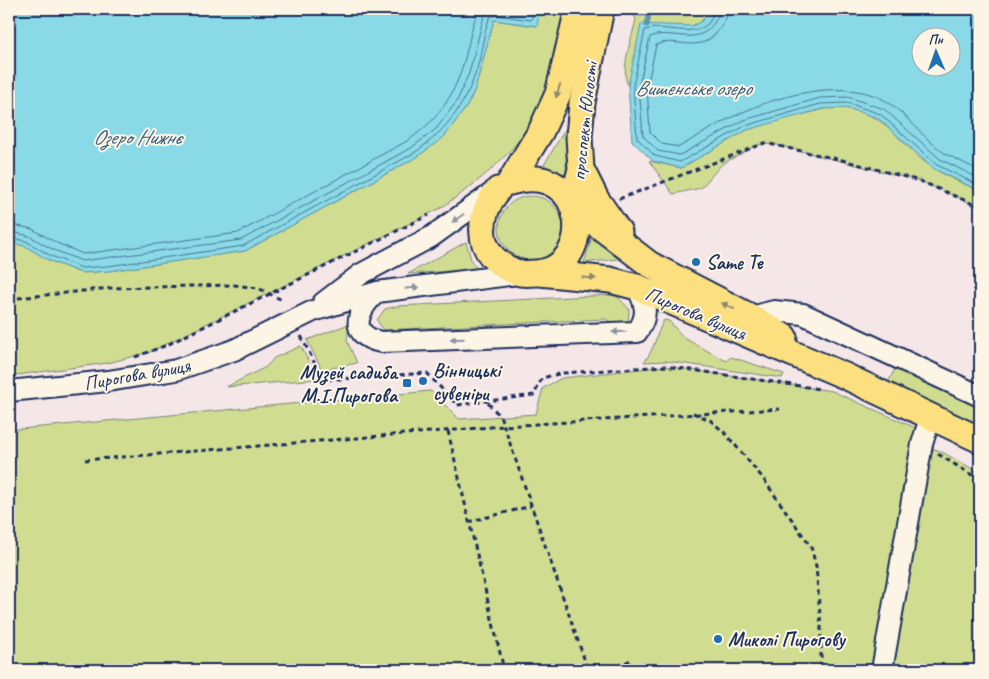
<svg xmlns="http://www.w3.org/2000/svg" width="989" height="679" font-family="Caveat,sans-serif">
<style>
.green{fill:#d0dd90;stroke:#768677}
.water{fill:#8ad9e7;stroke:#5e95b0;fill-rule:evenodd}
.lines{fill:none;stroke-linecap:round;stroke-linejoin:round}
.shore{stroke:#477395;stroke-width:1}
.stream{stroke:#5e95b0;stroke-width:5}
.minor-casing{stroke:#1b2f5e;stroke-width:24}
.major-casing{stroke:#1b2f5e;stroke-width:29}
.path{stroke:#1b2f5e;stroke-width:3;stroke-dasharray:5 4;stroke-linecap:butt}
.minor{stroke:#fcf5e5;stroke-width:20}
.major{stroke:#fce080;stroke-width:25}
.oneway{fill:#8c886f}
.oneway2{fill:#8c92a2}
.poi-dot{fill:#1f6fb2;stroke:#fcf5e5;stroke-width:2}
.labels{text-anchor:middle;stroke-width:4;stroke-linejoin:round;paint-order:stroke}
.street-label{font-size:20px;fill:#1b2f5e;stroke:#fcf5e5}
.poi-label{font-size:20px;font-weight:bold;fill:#1b2f5e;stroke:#fcf5e5;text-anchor:start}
.water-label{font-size:21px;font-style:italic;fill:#375a80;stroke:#fcf5e5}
</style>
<rect width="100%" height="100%" fill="#f5e6e8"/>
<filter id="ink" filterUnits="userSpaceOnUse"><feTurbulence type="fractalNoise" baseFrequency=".02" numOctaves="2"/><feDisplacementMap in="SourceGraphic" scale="10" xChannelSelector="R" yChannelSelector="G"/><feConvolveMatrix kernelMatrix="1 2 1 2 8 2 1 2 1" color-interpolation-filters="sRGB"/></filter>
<g filter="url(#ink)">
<path class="green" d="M540 9H564C557 43 552 80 537 112 517 153 478 182 441 208L150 352 108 363 9 376V242L25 246 48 260 81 273 109 271 245 251 417 157 444 137 467 106 475 89 494 20 536 26Z
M630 9H710L702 21 692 26 671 65 628 86C620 67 632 39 636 19Z
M834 107C892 111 894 143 935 169 948 178 965 184 980 191V207L920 181 773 144 757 145 722 164 701 188 673 194 649 161 681 168 747 130 787 118Z
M567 126 566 175 544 165Z
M499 228a32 32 0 1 1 64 0a32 32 0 1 1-64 0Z
M592 237 618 259 584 263Z
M466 242 472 263 478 269 408 274Z
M611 295 618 297 629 309 628 329 619 327 606 319 383 330 377 320 385 309 398 306Z
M664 320 669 321 684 338 726 361 731 357 784 374 782 378 666 361 644 362C655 349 656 334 664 320Z
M349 324 347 341 357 363 322 370 307 340Z
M301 346 317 379 226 387 266 367 274 358Z
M901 358 980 396V425L888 382Z
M665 366 832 391 925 432 922 444 942 452 980 473V670H9V430L431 391 459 419 536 414 543 388 562 378Z"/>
<path class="water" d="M9 9H540L537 26 494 20 475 89 467 106 444 137 417 157 245 251 109 271 81 273 48 260 25 246 9 242Z
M710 9H980V191L934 169 878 118 847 108 822 109 747 130 681 168 653 161 632 141 628 86 641 24 692 26 702 21ZM922 38H952V68H922Z"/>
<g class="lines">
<path class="shore" d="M714 9C710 46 664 22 645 30L633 86 637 138 655 156 680 162 745 126 820 104 848 103 880 114 937 165 980 186
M720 9C720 15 717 18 714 23 697 48 671 28 650 37L639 86 643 136 658 151 680 155 744 120 820 98 848 97 884 109 940 159 980 179
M728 9C728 16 725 21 721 27 700 58 678 35 656 45L647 87 650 132 662 144 679 147C699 136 718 123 739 114 778 95 850 76 889 103 910 117 925 141 946 154 957 160 969 165 980 171
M9 224 32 229 57 243 83 254 238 233 407 141C444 116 458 89 468 46 471 34 473 19 480 9
M9 231 29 236 54 250 82 261 241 240 411 148 436 129 457 101 469 73 484 16 494 9
M9 237 26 241 51 256 82 268 108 266 243 246 414 153C448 130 468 101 479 62 482 47 484 31 490 17L496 15 531 20 535 9"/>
<path class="stream" d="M647 25 650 9"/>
<defs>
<path id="minor" d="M377 292C358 309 346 335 381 342L637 332C649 315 646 305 637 287
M323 303 361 274 431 237 495 191
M751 317 774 311 803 314 980 396
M9 391 108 381 176 370 234 350 313 311 377 292 518 274
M882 670 922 444 930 418"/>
<path id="major" d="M581 169 596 199 619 232
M510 182 541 131 558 94 578 9
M498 190C478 215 474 250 507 268 517 274 524 274 536 273 597 270 590 159 510 182
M572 204 581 169 579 137 582 103 601 9
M573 206 649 264 751 317 784 337
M540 273 610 280 637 287 845 376 980 440"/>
</defs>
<use href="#minor" class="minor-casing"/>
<use href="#major" class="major-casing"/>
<path class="path" d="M619 199 765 143 842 160 920 181 980 207
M9 299 111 288 234 285 258 288 284 301
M301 336 323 380 427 373 457 405 534 395 542 378 563 373 665 366 820 389
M135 357 167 345 429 215
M488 403 500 416 504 426 588 670
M693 413 710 420 725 433 762 477 811 547 816 566 821 627V670
M448 431 504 670
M938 454 980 480
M85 460 504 426 780 409
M468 522 531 506
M609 670 631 660"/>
<use href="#minor" class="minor"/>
<use href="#major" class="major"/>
</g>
<defs><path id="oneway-solid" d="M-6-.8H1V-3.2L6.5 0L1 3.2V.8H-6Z" transform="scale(1.25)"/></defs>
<g class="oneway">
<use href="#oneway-solid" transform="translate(558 91) rotate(108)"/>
<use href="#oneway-solid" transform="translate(589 278) rotate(6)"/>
<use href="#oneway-solid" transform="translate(728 306) rotate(-154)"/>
</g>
<g class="oneway2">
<use href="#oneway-solid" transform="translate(458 218) rotate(145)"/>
<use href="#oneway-solid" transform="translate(412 288) rotate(-6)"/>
<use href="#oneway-solid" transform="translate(619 332) rotate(178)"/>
<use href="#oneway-solid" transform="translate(457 339) rotate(178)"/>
</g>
</g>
<g class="poi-dot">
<circle cx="696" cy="262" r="5"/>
<circle cx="423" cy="381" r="5"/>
<rect x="402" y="378" width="10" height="10" rx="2.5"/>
<circle cx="718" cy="639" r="5"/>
</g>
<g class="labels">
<g class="street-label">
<text transform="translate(584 121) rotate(-84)" y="7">проспект Юності</text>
<text transform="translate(696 313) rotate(23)" y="7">Пирогова вулиця</text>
<text transform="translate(137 374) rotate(-10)" y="7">Пирогова вулиця</text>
</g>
<g class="poi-label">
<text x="706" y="269">Same Te</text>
<text x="433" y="377">Вінницькі<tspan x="433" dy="23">сувеніри</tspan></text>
<text x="397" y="379" text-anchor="end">Музей садиба<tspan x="397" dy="23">М.І.Пирогова</tspan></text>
<text x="728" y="646">Миколі Пирогову</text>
</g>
<g class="water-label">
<text x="693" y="95">Вишенське озеро</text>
<text x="137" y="144">Озеро Нижнє</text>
</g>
</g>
<rect width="989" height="679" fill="none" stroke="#fcf5e5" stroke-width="30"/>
<rect x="15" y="15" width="959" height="649" fill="none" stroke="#1b2f5e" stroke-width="2" filter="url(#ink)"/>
<g transform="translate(936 52) rotate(358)"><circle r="24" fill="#fcf5e5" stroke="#a2a6af"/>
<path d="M0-4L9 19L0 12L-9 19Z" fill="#1f6fb2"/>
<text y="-8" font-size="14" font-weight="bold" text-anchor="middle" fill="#1b2f5e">Пн</text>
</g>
</svg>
